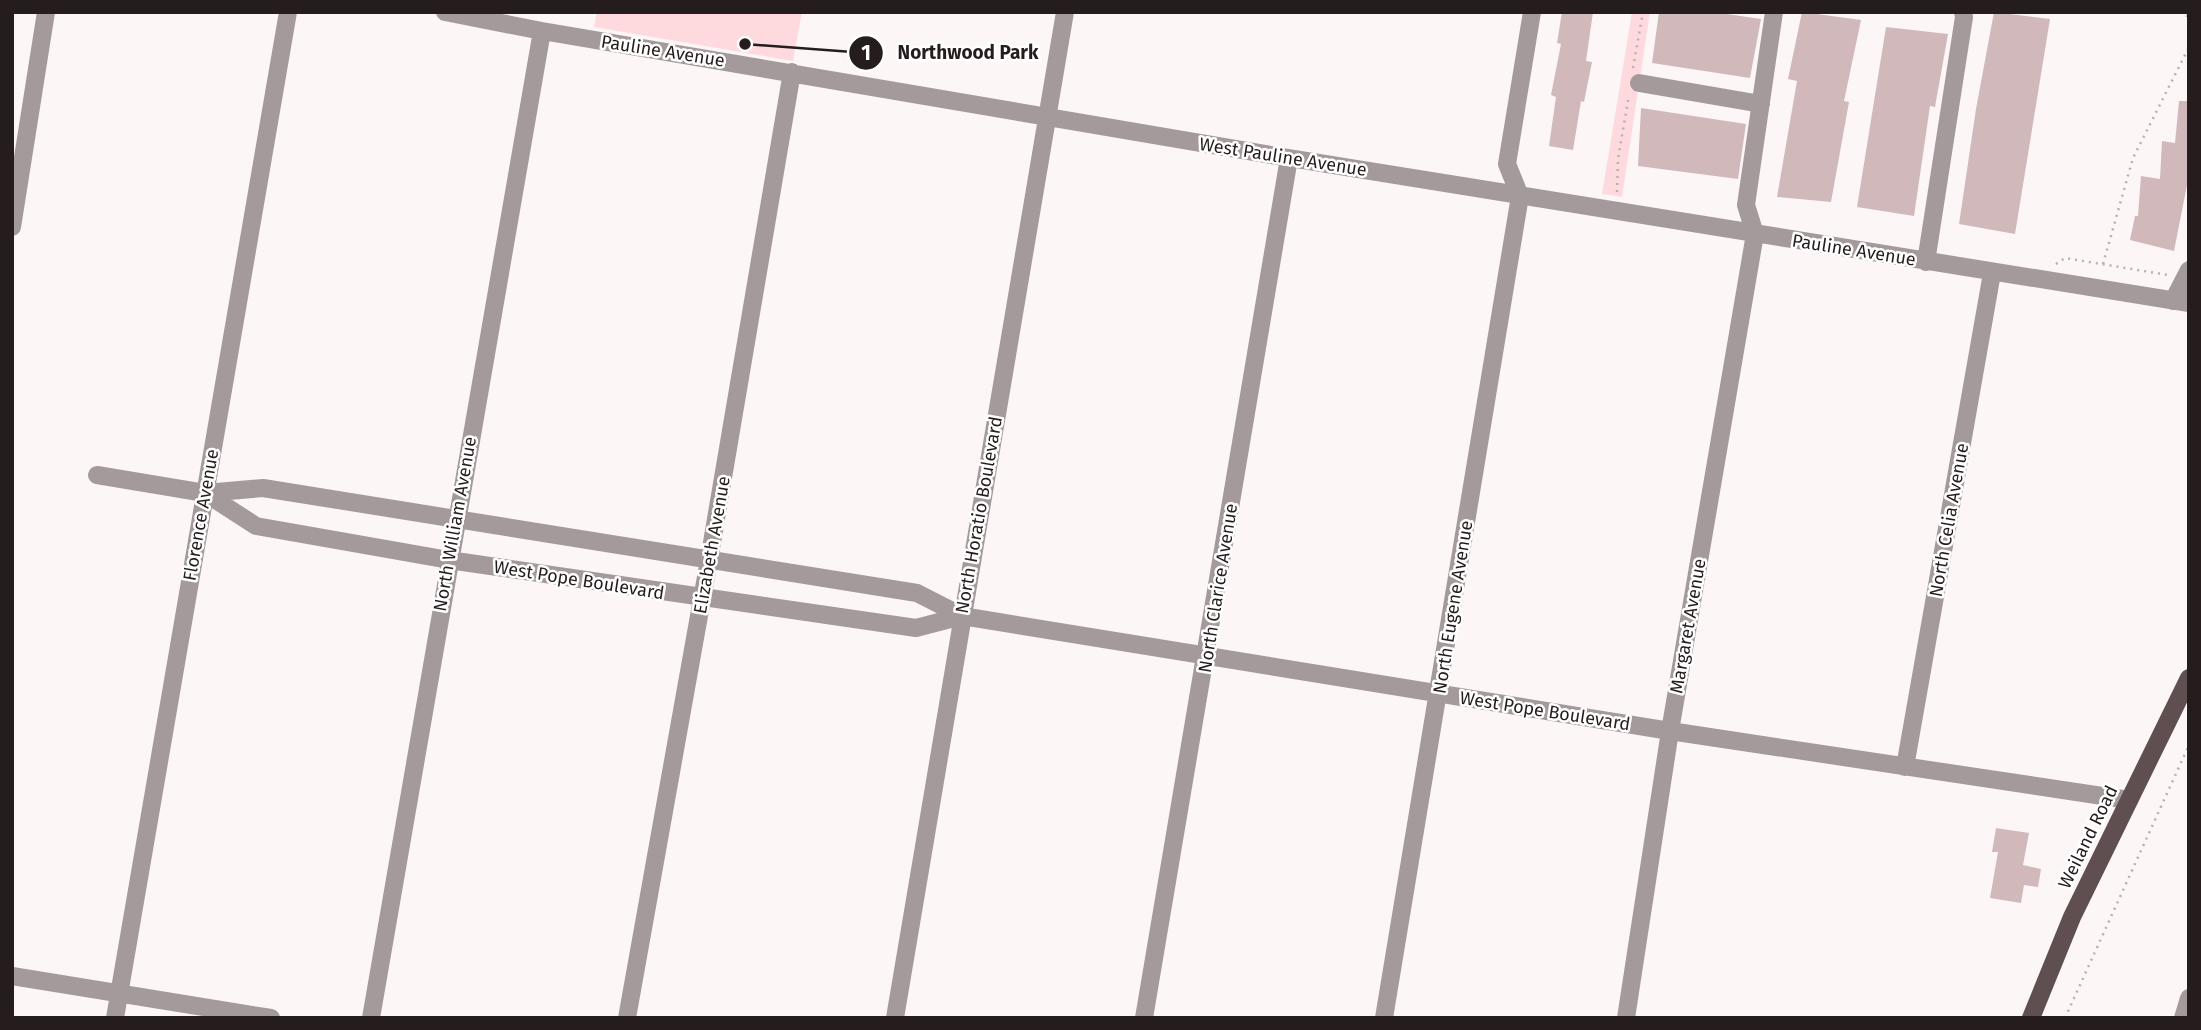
<svg xmlns="http://www.w3.org/2000/svg" width="2201" height="1030" font-family="'Fira Sans',sans-serif">
<style>
.green{fill:#fedade}
.building{fill:#d1b8bb}
.lines{fill:none;stroke-linecap:round;stroke-linejoin:round}
.path{stroke:#b8b1b2;stroke-width:2.5;stroke-dasharray:2 5;stroke-linecap:butt}
.minor{stroke:#a59a9b;stroke-width:18}
.major{stroke:#604f50;stroke-width:18}
.labels{text-anchor:middle;stroke-width:5;stroke-linejoin:round;paint-order:stroke}
.street-label{font-size:18px;fill:#251c1d;stroke:#fff}
.leader{fill:none;stroke:#251c1d;stroke-width:2.5}
.callout-dot{fill:#251c1d;stroke:#fff;stroke-width:2.5}
.mark-label{font-size:21px;text-anchor:middle;font-weight:bold;fill:#fff}
.callout-label{font-size:19px;text-anchor:middle;font-weight:bold;fill:#251c1d;stroke:#fff;stroke-width:5;stroke-linejoin:round;paint-order:stroke}
</style>
<rect width="100%" height="100%" fill="#fcf6f7"/>
<path class="green" d="M597 12H802L793 61 594 27Z
M1632 12H1650L1622 197 1602 194Z"/>
<path class="building" d="M1562 12H1593L1586 61 1592 62 1584 102 1581 101 1573 150 1549 146 1556 97 1551 95 1561 44 1557 43Z
M1659 12H1713L1761 19 1750 78 1652 63Z
M1802 12 1861 20 1844 101 1849 102 1831 202 1777 197 1797 81 1788 79Z
M1994 12 2050 19 2015 234 1959 224 1976 109Z
M1886 27 1948 34 1935 107 1930 106 1914 216 1857 207Z
M2179 101H2189V175L2174 251 2130 240 2135 216H2138L2141 176 2160 179 2162 141 2175 143Z
M1641 108 1746 124 1738 179 1638 166Z
M1996 828 2029 833 2023 865 2041 869 2038 887 2024 885 2021 903 1990 898 1998 852H1992Z"/>
<g class="lines">
<path class="path" d="M2180 12 2189 17
M1633 68 1643 12
M1617 192 1618 159 1629 95
M2056 264 2065 258 2168 275
M2103 264 2133 158 2189 47
M2065 1018 2189 745"/>
<path class="minor" d="M445 12 542 31 1289 158 2189 303
M1639 83 1761 104
M1520 196 1507 164 1532 12
M12 227 46 12
M1926 262 1964 17 1963 12
M2173 301 2189 270
M97 475 205 493 263 488 917 593 962 616 1670 731 2129 800
M205 493 256 526 449 560 916 628 962 616
M1905 767 1992 273
M12 976 271 1018
M115 1018 288 12
M371 1018 542 31
M627 1018 709 560 792 72
M895 1018 1065 12
M1144 1018 1289 158
M1384 1018 1520 196
M1626 1018 1670 731 1755 234 1746 205 1774 12
M2183 1018 2189 998"/>
<path class="major" d="M2031 1018 2072 917 2189 678"/>
</g>
<g class="labels">
<g class="street-label">
<text transform="translate(663 51) rotate(9)" y="6">Pauline Avenue</text>
<text transform="translate(1283 157) rotate(9)" y="6">West Pauline Avenue</text>
<text transform="translate(1854 250) rotate(9)" y="6">Pauline Avenue</text>
<text transform="translate(201 515) rotate(-80)" y="6">Florence Avenue</text>
<text transform="translate(979 515) rotate(-80)" y="6">North Horatio Boulevard</text>
<text transform="translate(1949 520) rotate(-80)" y="6">North Celia Avenue</text>
<text transform="translate(455 524) rotate(-80)" y="6">North William Avenue</text>
<text transform="translate(712 545) rotate(-80)" y="6">Elizabeth Avenue</text>
<text transform="translate(579 580) rotate(9)" y="6">West Pope Boulevard</text>
<text transform="translate(1218 588) rotate(-81)" y="6">North Clarice Avenue</text>
<text transform="translate(1453 607) rotate(-81)" y="6">North Eugene Avenue</text>
<text transform="translate(1688 626) rotate(-80)" y="6">Margaret Avenue</text>
<text transform="translate(1545 711) rotate(9)" y="6">West Pope Boulevard</text>
<text transform="translate(2088 837) rotate(-64)" y="6">Weiland Road</text>
</g>
</g>
<path class="leader" d="M745 44L866 53"/>
<g class="callout-dot">
<circle cx="745" cy="44" r="7"/>
<circle cx="866" cy="53" r="18"/>
</g>
<g class="mark-label">
<text x="866" y="60">1</text>
</g>
<g class="callout-label">
<text x="968" y="59">Northwood Park</text>
</g>
<rect width="2201" height="1030" fill="none" stroke="#251c1d" stroke-width="28"/>
</svg>
